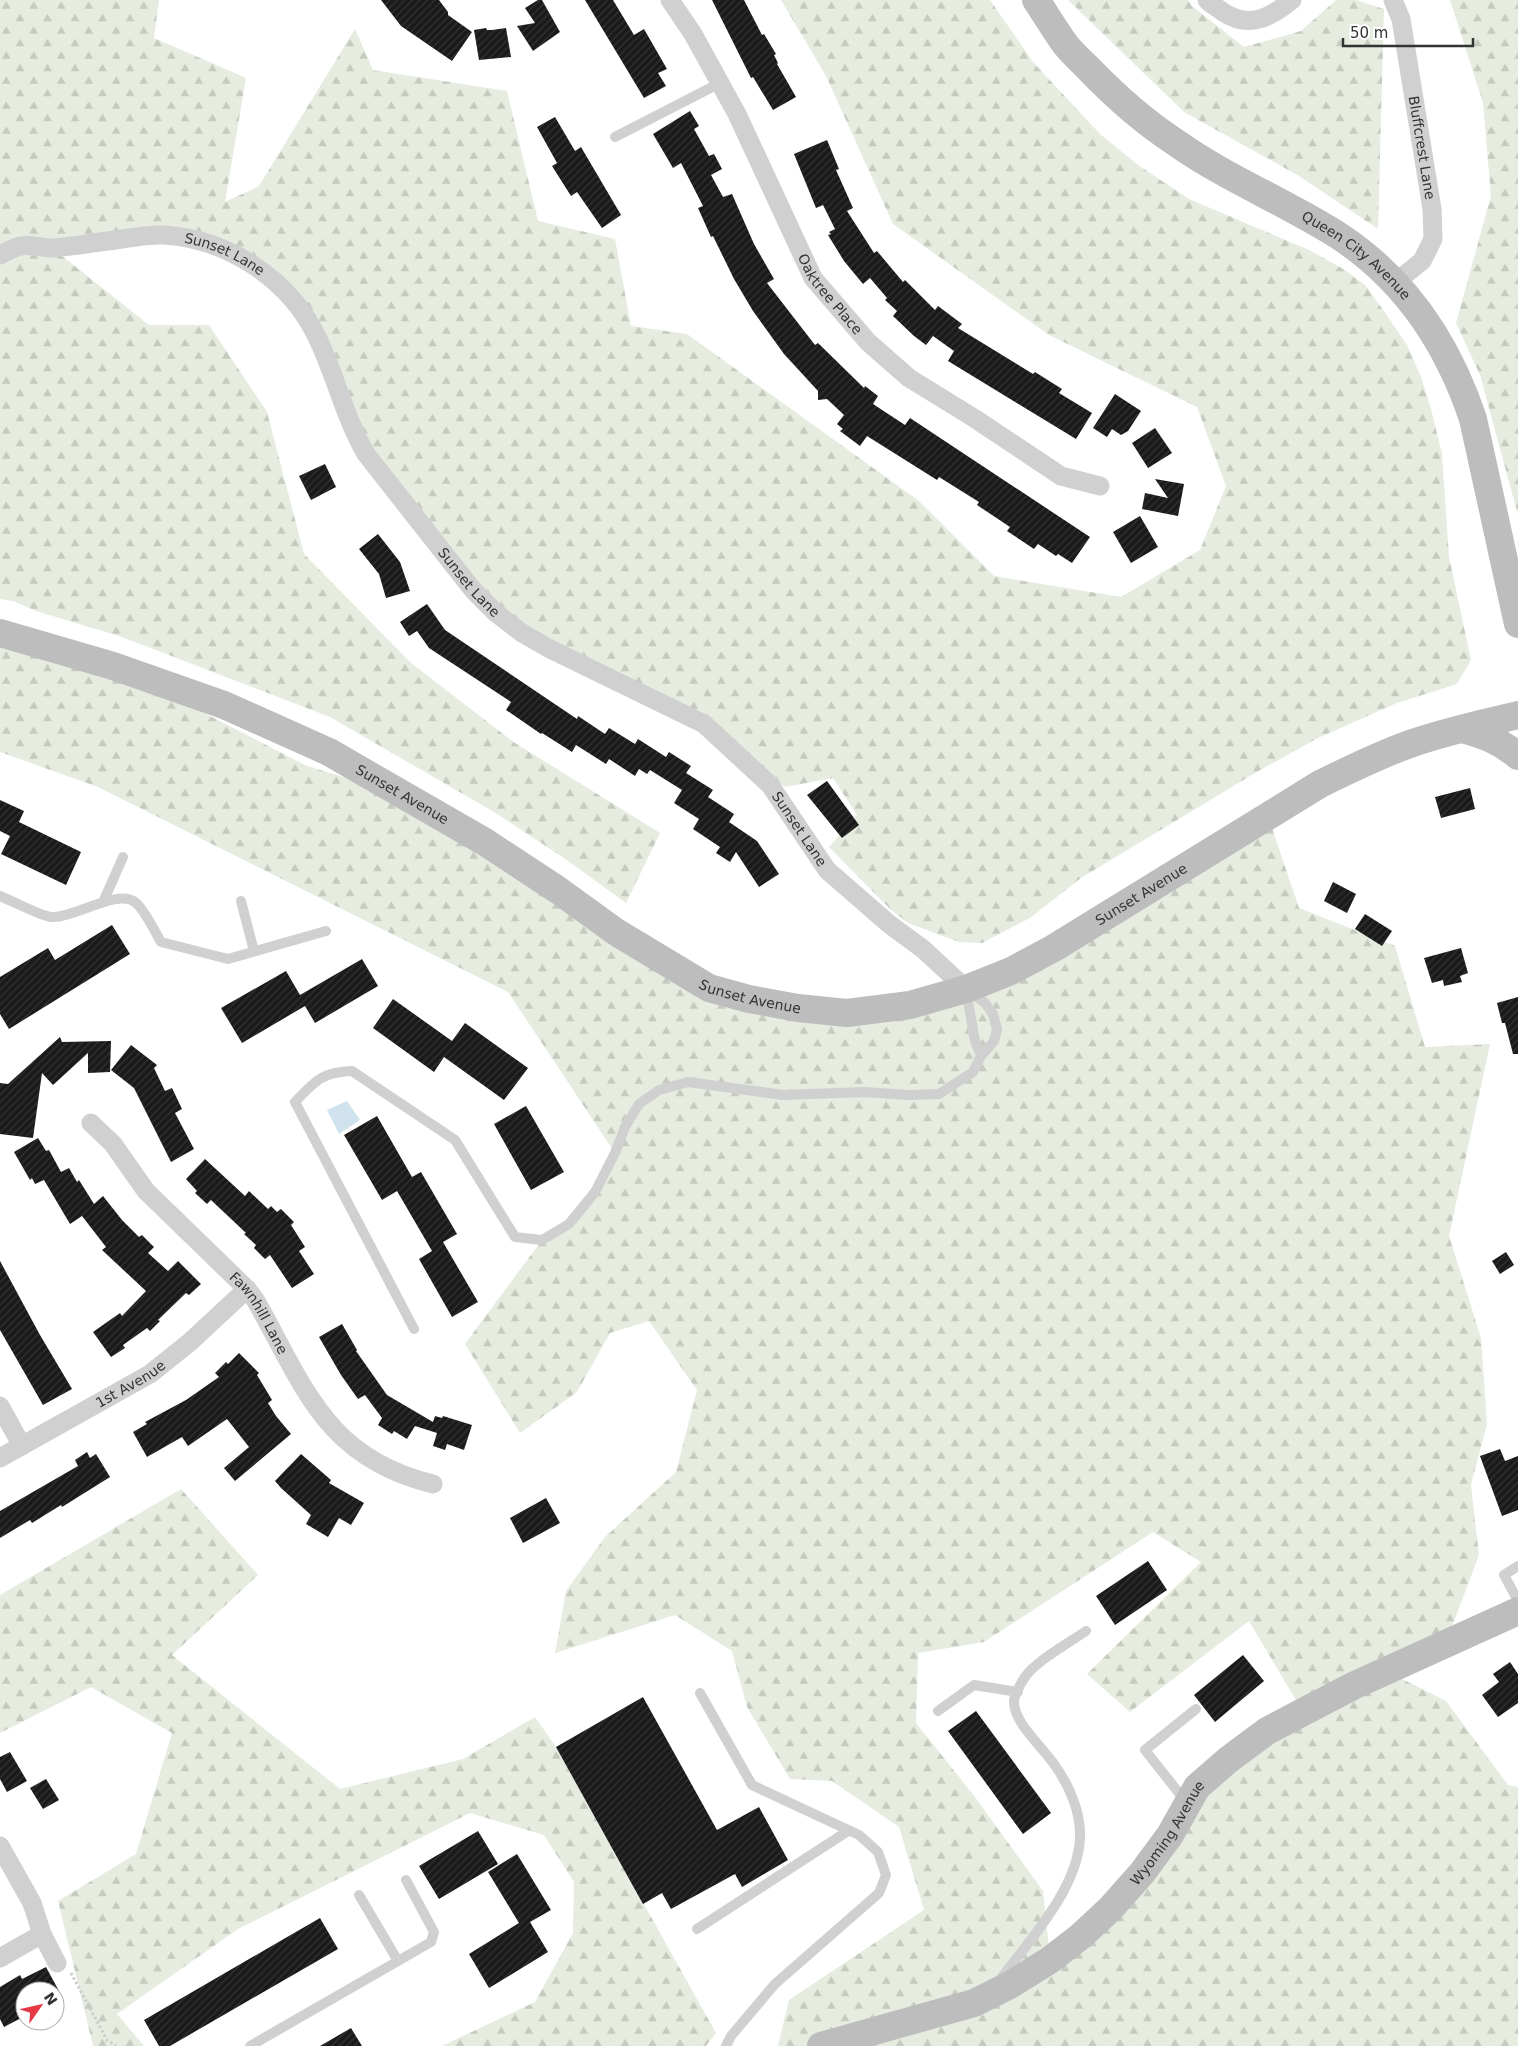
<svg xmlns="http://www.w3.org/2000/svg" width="1518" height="2046" font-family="'DejaVu Sans',sans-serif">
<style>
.forest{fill:url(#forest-firs);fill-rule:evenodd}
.water{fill:#cfe2ee}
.building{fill:url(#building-hatch)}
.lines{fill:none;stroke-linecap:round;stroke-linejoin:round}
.path{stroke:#cdcdcd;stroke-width:3;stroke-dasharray:2.5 2.5;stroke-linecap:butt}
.lane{stroke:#d0d0d0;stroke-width:10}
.street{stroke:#d0d0d0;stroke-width:19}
.secondary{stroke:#bdbdbd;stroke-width:28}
.labels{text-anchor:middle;stroke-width:5;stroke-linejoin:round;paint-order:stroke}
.street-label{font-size:14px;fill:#333;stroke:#fff}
</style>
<defs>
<pattern id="forest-firs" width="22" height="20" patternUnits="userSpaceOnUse" patternTransform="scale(1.25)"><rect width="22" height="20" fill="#e6ecdf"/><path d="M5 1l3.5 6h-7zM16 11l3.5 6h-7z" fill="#c6cbc0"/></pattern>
<pattern id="building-hatch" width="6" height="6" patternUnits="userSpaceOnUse" patternTransform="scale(1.25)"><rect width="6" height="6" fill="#1a1a1a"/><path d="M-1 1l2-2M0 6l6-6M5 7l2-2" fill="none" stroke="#333"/></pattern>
</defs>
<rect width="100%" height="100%" fill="#fff"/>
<path class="forest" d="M0 0H159L154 38 246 78 225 202 259 186 355 29 373 70 507 91 538 221 615 239 631 326 687 334 919 501 994 576 1121 597 1200 550 1226 486 1197 407 1049 335 893 224 826 76 781 0H990L1033 62 1100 134 1138 165 1189 199 1309 250 1345 270 1365 285 1386 314 1407 345 1421 377 1431 409 1442 454 1449 557 1471 660 1457 684 1397 703 1318 738 1255 773 1081 878 1030 918 982 943 959 942 908 923 890 909 829 847 857 815 833 778 785 787 747 762 704 724 522 633 366 454 289 296 194 240 52 248 149 325H209L267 412 304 554 411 663 515 743 660 833 626 903 564 858 494 812 330 717 122 637 36 611 13 601 0 599Z
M1068 0H1188L1192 6 1244 47 1301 31 1336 0H1356L1384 9 1378 229 1299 176 1184 112Z
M1450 0H1518V515L1480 375 1456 323 1491 196 1483 103Z
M0 633 113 666 307 766 410 797 709 988 798 1008 966 989 1268 816 1299 908 1395 946 1425 1047 1490 1044 1449 1236 1481 1338 1487 1424 1471 1485 1479 1555 1445 1645 1386 1671 1446 1701 1508 1785 1518 1787V2046H778L789 2000 924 1910 899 1827 832 1781 790 1779 747 1707 732 1651 675 1615 555 1653 566 1591 605 1537 676 1472 697 1390 649 1321 610 1333 577 1392 520 1433 465 1344 542 1240 569 1224 615 1153 508 992 98 787 0 752ZM1153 1532 1201 1562 1087 1674 1130 1712 1249 1621 1303 1712 1187 1803 1050 1959 1043 1891 975 1797 916 1723 918 1653 984 1642Z
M181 1489 258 1575 172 1655 340 1789 463 1759 535 1717 556 1747 716 2033 706 2046H442L535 2002 573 1933 574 1882 544 1835 470 1813 238 1929 117 2014 144 2046H93L58 1901 136 1854 172 1733 91 1687 0 1733V1595Z"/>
<path class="water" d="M347 1101 360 1120 339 1134 327 1110Z"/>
<path class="building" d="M381 0H439L448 12V15L472 32 452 61 401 26Z
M538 0H542L560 32 533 51 517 26 535 23 525 8Z
M585 0H613L634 35 644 29 667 69 658 73 666 86 644 98Z
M712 0H744L762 35 764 34 776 54 774 55 778 63 777 64 796 97 773 110 753 77 751 78Z
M486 28 487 30H492L506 28 511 57 479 60 474 30Z
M690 111 699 126 694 129 709 156 714 154 722 169 711 175 723 197 732 194 754 244 774 279 767 283 815 345 818 343 864 388 865 386 878 396 873 404 905 425 910 418 1090 537 1072 563 1058 554 1056 556 1038 544 1034 549 1007 531 1010 527 977 505 979 502 939 477 937 480 867 436 860 446 840 431 843 429 837 424 844 415 827 399 818 400V391L784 354 753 311 734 279 713 236 711 237 698 208 703 206 681 163 673 168 653 134Z
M555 117 575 151 581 147 621 215 602 228 577 192 571 196 552 166 557 163 537 127Z
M827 140 839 169 836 170 853 208 847 211 874 253 877 251 903 282 905 280 935 310 938 306 962 324 958 328 1033 374 1035 372 1062 389 1059 393 1092 413 1076 439 948 361 954 351 933 336 926 345 914 336 893 316 897 311 885 300 887 298 870 278 863 284 844 261 828 235 831 234 829 232 835 229 823 205 816 208 794 154Z
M1115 394 1141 411 1128 431 1121 435 1112 429 1107 437 1093 428Z
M1155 428 1172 453 1148 468 1132 443Z
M325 464 336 487 311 500 299 476Z
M1155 479 1184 484 1178 516 1142 509 1145 493 1168 498Z
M1140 516 1158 547 1131 563 1113 532Z
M378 534 400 562 410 591 386 598 379 574 359 549Z
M427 604 445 630 577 719 578 716 605 734 609 728 635 744 638 739 666 757 669 752 691 766 686 773 713 790 708 797 734 814 729 822 757 841 779 874 759 887 736 852 730 862 716 853 720 847 693 829 699 819 674 803 682 790 650 770 647 774 639 769 635 776 609 759 606 764 576 745 572 752 542 733 541 734 506 710 511 702 429 648 417 631 409 636 400 622Z
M827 781 859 825 842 838 807 795Z
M1470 788 1475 809 1441 818 1435 797Z
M0 800 24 811 19 822 81 852 66 885 1 854 10 836 0 831Z
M1333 882 1356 894 1347 913 1324 901Z
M1365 914 1392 931 1382 946 1355 929Z
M112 925 130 954 9 1029 0 1014V977L48 948 55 960Z
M1461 948 1468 973 1460 976 1462 982 1444 986 1443 980 1432 983 1424 958Z
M362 959 378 986 315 1023 305 1006 242 1043 221 1008 286 971 300 995Z
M1518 997V1054H1513L1505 1023H1502L1497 1003Z
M393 999 452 1041 465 1023 528 1068 504 1100 444 1057 434 1072 373 1028Z
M60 1037 62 1042 111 1041 110 1072 88 1073V1053L53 1085 42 1073 33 1138 0 1134V1083L8 1084Z
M131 1045 157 1065 154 1068 165 1091 172 1088 182 1109 175 1113 194 1149 171 1162 134 1088 111 1070Z
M526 1106 564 1172 531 1190 494 1124Z
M377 1116 412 1177 421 1172 457 1234 443 1242 478 1302 452 1317 419 1259 432 1251 397 1191 382 1200 344 1135Z
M38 1138 46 1151 49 1150 61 1172 69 1168 77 1182 79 1180 94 1204 103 1196 122 1220 139 1237 142 1235 154 1247 148 1253 168 1271 178 1261 201 1284 189 1295 186 1293 158 1320 160 1321 150 1331 147 1328 123 1345 125 1348 111 1357 93 1332 120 1313 122 1316 146 1291 102 1250 106 1247 82 1216 70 1224 44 1180 35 1184 32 1178 30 1180 14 1152Z
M205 1159 245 1196 249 1191 268 1209 271 1206 277 1212 281 1209 294 1222 291 1225 305 1247 299 1251 314 1274 292 1288 270 1255 265 1259 254 1248 256 1245 244 1234 246 1233 211 1200 207 1204 195 1193 197 1191 186 1179Z
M1506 1252 1514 1265 1500 1274 1492 1261Z
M0 1261 40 1335 72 1389 43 1405 0 1330Z
M342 1324 357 1350 356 1351 387 1395 433 1422 435 1416 442 1418 443 1416 472 1425 464 1450 447 1444 445 1450 433 1446 437 1433 415 1426 407 1439 394 1431 392 1434 378 1425 382 1418 365 1395 358 1399 341 1375 319 1337Z
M239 1353 259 1373 257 1375 272 1400 268 1403 276 1416 291 1434 235 1481 224 1468 249 1447 227 1419 188 1446 182 1437 147 1457 133 1432 147 1424 145 1422 186 1400 219 1377 215 1373 226 1362 228 1364Z
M1500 1449 1505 1461 1518 1456V1510L1502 1516 1480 1456Z
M87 1452 90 1458 96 1454 110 1477 62 1507 61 1505 32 1523 30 1520 0 1538V1511L78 1466 75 1460Z
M301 1454 331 1480 329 1483 364 1503 351 1525 339 1518 328 1537 306 1524 311 1515 281 1488 275 1481Z
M546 1498 560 1523 523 1543 510 1518Z
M1148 1561 1167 1590 1115 1625 1096 1596Z
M1243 1655 1264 1681 1215 1722 1194 1695Z
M1510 1662 1518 1674V1703L1498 1717 1482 1695 1499 1682 1493 1674Z
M643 1697 717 1830 759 1807 788 1860 742 1887 735 1874 671 1909 662 1893 643 1904 556 1747Z
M976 1711 1051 1813 1023 1834 948 1731Z
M10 1752 27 1781 7 1792 0 1779V1757Z
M46 1779 59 1800 43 1809 30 1788Z
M478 1831 498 1864 439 1899 419 1866Z
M517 1854 551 1910 530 1922 548 1952 489 1988 469 1954 519 1923 488 1872Z
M320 1918 338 1949 170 2046H159L144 2020Z
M46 1967 59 1991H25V2016L4 2027 0 2019V1987L20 1975 22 1979Z
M351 2028 362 2046H320Z"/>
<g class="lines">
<path class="path" d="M71 1973 107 2040 116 2046"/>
<path class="lane" d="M615 137 720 83
M0 896C13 901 38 915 51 917 73 919 119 887 136 903 144 909 155 932 161 942L228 959 326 931
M104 900 123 857
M241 901 254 951
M966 990 975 1041 981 1056
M414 1329 295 1102C315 1081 322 1072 352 1071L455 1140 515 1237 542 1240 569 1224 595 1192 615 1153 625 1127 639 1104 659 1090 688 1082 783 1095 864 1092 908 1095 939 1094 973 1072 981 1056 994 1041 997 1029 993 1014 985 1003 969 991
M1518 1566 1504 1575 1518 1601
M700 1693 752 1785 859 1835 878 1852 886 1875 879 1893 775 1984 731 2036 726 2046
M938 1711 974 1685 1018 1692
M1186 1802 1145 1750 1196 1709
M359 1895 398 1961
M697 1929 848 1831
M999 1981C1028 1942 1078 1889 1080 1838 1081 1813 1070 1787 1056 1767 1045 1749 1013 1723 1014 1701 1015 1694 1021 1683 1025 1677 1036 1661 1070 1642 1086 1631
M250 2046 431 1942 434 1932 406 1880"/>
<g class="street">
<path id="s1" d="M670 0 693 34 737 114 813 278 868 342 909 378 974 418 1061 476 1100 486"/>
<path d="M1207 0C1212 5 1218 8 1223 12 1249 29 1270 18 1292 0"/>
<path id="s2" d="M1393 0 1401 19 1432 209 1433 239 1422 261 1395 283"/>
<path id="s3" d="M0 255C6 252 14 247 21 246 30 244 41 248 51 248 70 247 89 243 108 241 126 239 146 234 164 235 227 239 288 278 316 335 335 373 344 416 366 454L473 590 496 613 522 633 550 649 704 724 770 785 827 870 889 924 923 949 966 989"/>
<path id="s4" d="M91 1123 113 1144 146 1191 247 1289 256 1301C305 1388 326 1458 433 1484"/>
<path d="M0 1406 22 1446"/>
<path id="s5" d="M0 1458 150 1374 190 1342 247 1289"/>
<path d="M0 1846 32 1903 42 1934 57 1963"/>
<path d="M0 1958 42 1934"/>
</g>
<g class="secondary">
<path id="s6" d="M1036 0C1046 15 1055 30 1065 44 1072 53 1081 61 1089 69 1115 96 1143 121 1175 142 1227 179 1286 202 1339 236 1406 280 1448 344 1473 419L1518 624"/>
<path id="s7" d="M0 633 113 666 224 705 329 752 485 842 558 890 616 932 709 988 749 999 798 1008 847 1013 910 1005 966 989 1011 971 1054 948 1320 784C1349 770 1377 756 1407 745 1443 732 1481 724 1518 715"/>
<path d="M1462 729C1484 735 1500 741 1518 756"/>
<path id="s8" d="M821 2046 974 2003 1010 1985 1050 1960 1081 1936 1110 1909 1142 1873 1170 1835 1197 1787 1228 1760 1267 1731 1303 1712 1355 1685 1518 1611"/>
</g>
</g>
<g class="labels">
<g class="street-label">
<text dy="5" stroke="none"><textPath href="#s2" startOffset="151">Bluffcrest Lane</textPath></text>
<text dy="5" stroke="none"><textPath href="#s3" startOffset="231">Sunset Lane</textPath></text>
<text dy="5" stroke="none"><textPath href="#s6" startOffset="415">Queen City Avenue</textPath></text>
<text dy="5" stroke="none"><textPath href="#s1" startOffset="336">Oaktree Place</textPath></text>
<text dy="5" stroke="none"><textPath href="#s3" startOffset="651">Sunset Lane</textPath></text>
<text dy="5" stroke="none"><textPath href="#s7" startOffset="435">Sunset Avenue</textPath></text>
<text dy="5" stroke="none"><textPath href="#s3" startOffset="1071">Sunset Lane</textPath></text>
<text dy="5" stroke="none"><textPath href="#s7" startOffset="1260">Sunset Avenue</textPath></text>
<text dy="5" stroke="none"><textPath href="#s7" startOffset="840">Sunset Avenue</textPath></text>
<text dy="5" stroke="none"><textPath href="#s4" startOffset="255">Fawnhill Lane</textPath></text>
<text dy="5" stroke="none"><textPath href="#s5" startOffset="150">1st Avenue</textPath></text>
<text dy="5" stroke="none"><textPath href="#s8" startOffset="421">Wyoming Avenue</textPath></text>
</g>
</g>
<g transform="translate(40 2006) rotate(56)"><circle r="24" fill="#ffffff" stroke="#adadad"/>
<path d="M0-4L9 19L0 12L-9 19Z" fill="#e63946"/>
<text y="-8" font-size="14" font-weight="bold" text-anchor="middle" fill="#333333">N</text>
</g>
<path d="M1343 38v8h130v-8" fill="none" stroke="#333333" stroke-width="2.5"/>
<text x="1350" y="38" font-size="15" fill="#333333" stroke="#ffffff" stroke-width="4" paint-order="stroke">50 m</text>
</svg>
